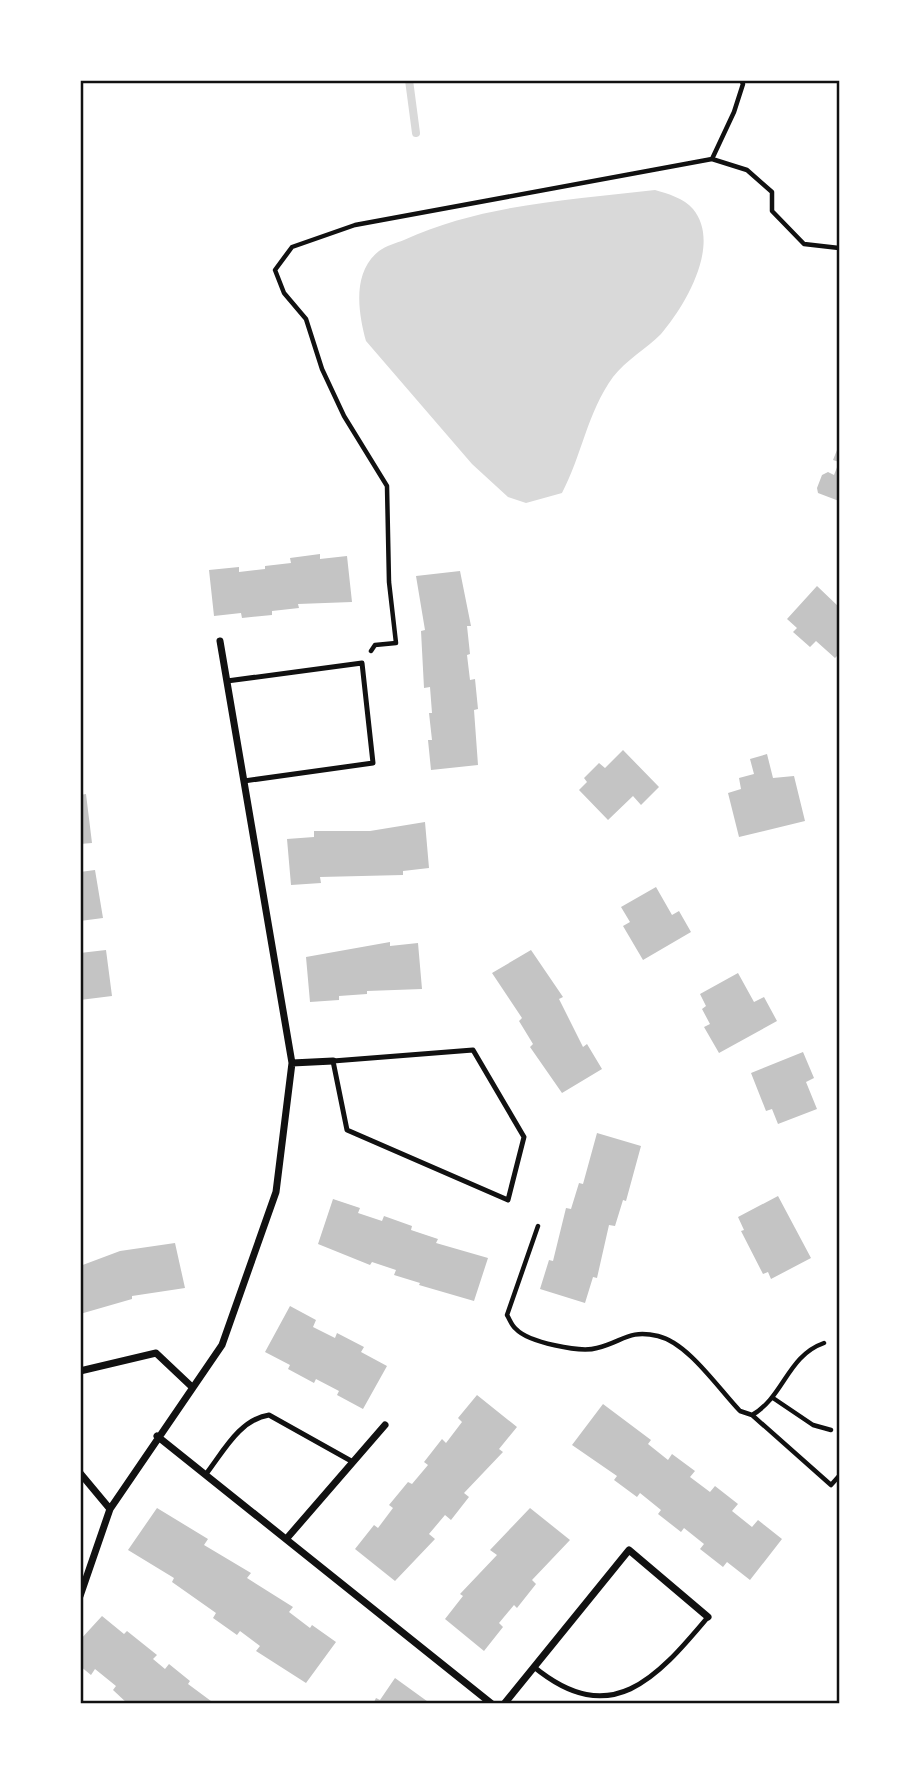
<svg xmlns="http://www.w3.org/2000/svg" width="920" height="1784" font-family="'Sofia Sans Condensed',sans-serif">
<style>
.water{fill:#d9d9d9}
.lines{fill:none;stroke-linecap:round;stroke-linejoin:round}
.stream{stroke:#d9d9d9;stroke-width:8}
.building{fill:#c4c4c4}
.path{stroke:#111;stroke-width:4.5}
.service{stroke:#111;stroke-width:5}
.minor{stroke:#111;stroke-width:7}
.neatline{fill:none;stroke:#111;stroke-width:2.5}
</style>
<rect width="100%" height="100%" fill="#fff"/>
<path class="water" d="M655 190C668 194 684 198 693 209 722 244 685 306 661 334 646 349 626 360 613 377 587 413 582 455 562 493L526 503 508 497 472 464 366 341C358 312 352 272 379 251 386 246 396 243 404 240 482 204 571 200 655 190Z"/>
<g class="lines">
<path class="stream" d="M409 80 416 133"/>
</g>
<path class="building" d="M839 445V501L818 493 817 488 822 475 828 472 834 475 839 462 833 460Z
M320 554V559L347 556 352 602 298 604 299 608 272 611V615L242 618 241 613 214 616 209 570 239 567V572L265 569V566L291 563 290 558Z
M460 571 471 626H467L470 654 467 655 470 680 475 679 478 709 474 710 478 765 431 770 428 740H432L429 713H432L430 687 424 688 421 631 425 630 416 576Z
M817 586 839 607V654L835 658 816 641 810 647 793 632 797 628 787 619Z
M623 750 659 787 641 805 633 796 608 820 579 790 587 782 584 778 599 763 605 768Z
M767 754 773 778 794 776 805 821 739 837 728 793 741 789 739 778 754 774 750 759Z
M86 794 92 843 80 844V795Z
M425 822 429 868 403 871V875L320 877 321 883 291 885 287 839 314 837V831H370Z
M95 870 103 918 80 921V872Z
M656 887 672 915 679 911 691 932 643 960 623 926 630 922 621 907Z
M390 942V946L418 943 422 989 367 991V994L339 996V1000L310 1002 306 957Z
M106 950 112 996 80 1000V953Z
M531 950 563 997 559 999 583 1047 587 1044 602 1069 562 1093 530 1047 533 1044 519 1021 522 1018 492 973Z
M738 973 754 1002 764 997 777 1021 719 1053 704 1027 710 1024 702 1009 706 1006 700 994Z
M803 1052 814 1078 806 1082 817 1109 778 1124 772 1109 766 1111 751 1073Z
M597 1133 641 1146 626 1201 623 1200 615 1226 609 1225 597 1278 593 1277 585 1303 540 1289 549 1260 553 1261 566 1208 571 1209 579 1183 583 1184Z
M778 1196 811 1258 771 1279 768 1272 763 1274 741 1231 744 1230 738 1217Z
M333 1199 360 1208 358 1213 382 1221 384 1216 412 1226 411 1230 438 1239 436 1243 488 1258 474 1301 419 1285 420 1283 394 1275 396 1270 372 1262 370 1265 318 1244Z
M175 1243 185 1288 132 1296V1299L80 1314V1266L120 1251Z
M290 1306 316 1320 313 1327 335 1338 337 1333 364 1347 361 1352 387 1366 363 1409 337 1395 339 1391 316 1379 314 1383 288 1369 290 1365 265 1352Z
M477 1395 517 1427 499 1449 503 1452 464 1493 469 1497 451 1520 445 1515 429 1534 435 1539 395 1581 355 1549 374 1525 378 1528 393 1508 389 1505 408 1482 412 1484 428 1465 424 1462 442 1439 446 1443 462 1422 458 1418Z
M603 1404 651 1440 648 1444 668 1460 672 1454 695 1471 690 1477 710 1492 715 1486 738 1504 732 1511 752 1527 758 1520 782 1539 750 1580 727 1562 723 1567 700 1549 704 1544 684 1528 681 1532 658 1514 661 1510 640 1493 637 1497 614 1480 617 1476 572 1445Z
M157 1508 208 1539 204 1545 251 1573 247 1578 293 1607 289 1612 310 1628 312 1625 336 1642 306 1683 256 1651 260 1646 240 1631 237 1635 213 1618 216 1613 172 1582 174 1578 128 1550Z
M530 1508 570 1540 532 1580 536 1584 517 1608 514 1605 499 1623 503 1627 484 1651 445 1619 463 1596 460 1594 497 1555 490 1550Z
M102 1616 124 1634 127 1631 157 1655 153 1659 165 1669 169 1664 190 1681 188 1684 215 1704H128L113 1690 116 1686 95 1669 91 1675 80 1666V1640Z
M395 1678 431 1704H373L376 1698 380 1700Z"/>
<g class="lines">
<path class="path" d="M712 159 747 170 772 192V211L804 244 839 248
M371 651 375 645 396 643 389 582 387 486 344 416 322 369 306 319 284 293 275 270 292 247 355 225 712 159 734 112 743 84 741 80
M538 1226 507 1315C510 1320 512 1326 516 1329 528 1342 580 1353 597 1348 623 1342 628 1329 658 1336 688 1343 718 1388 740 1411L752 1415C784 1397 787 1356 824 1343
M773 1398 813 1425 831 1430
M752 1415 831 1485 839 1476"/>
<path class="service" d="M227 681 362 663 373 763 244 781
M473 1050 524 1137 508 1200 347 1130 333 1061Z
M206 1474C223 1452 240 1419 269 1415L353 1462
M534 1667C611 1730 656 1679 708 1617"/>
<path class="minor" d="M292 1063 333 1061
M80 1371 156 1353 192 1387
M157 1436 492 1704
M80 1473 110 1509
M288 1537 385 1425
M80 1596 110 1509 222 1345 276 1192 292 1063 220 641
M504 1704 629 1550 708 1617"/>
</g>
<rect width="920" height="1784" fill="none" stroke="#ffffff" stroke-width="164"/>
<rect x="82" y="82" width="756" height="1620" class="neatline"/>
</svg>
